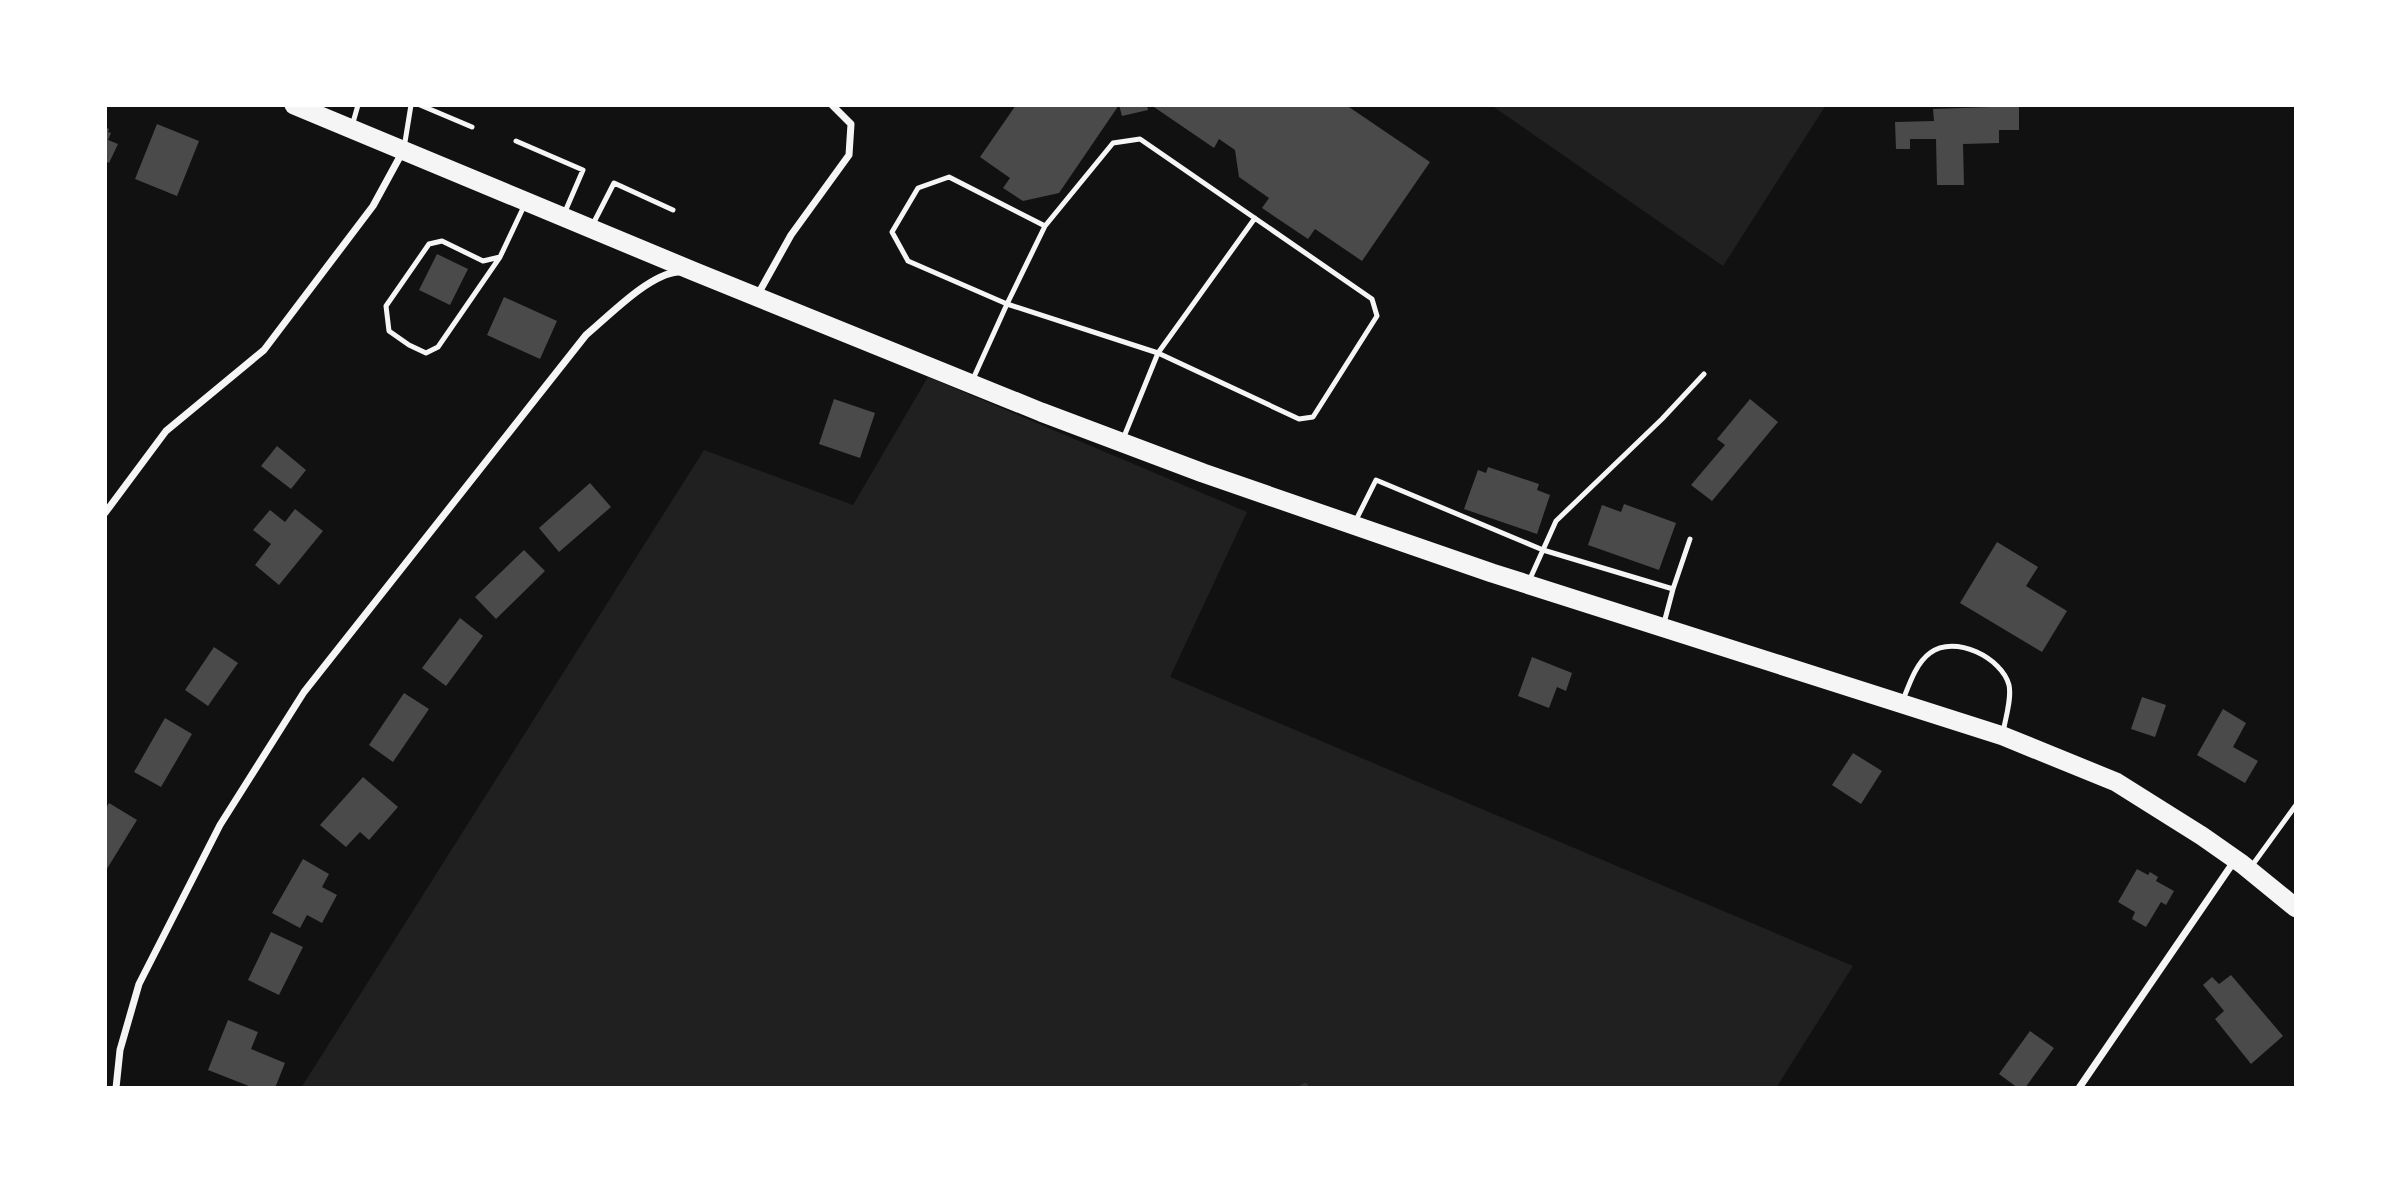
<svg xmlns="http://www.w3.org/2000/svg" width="2401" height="1193" font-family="Roboto,sans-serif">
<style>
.green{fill:#202020}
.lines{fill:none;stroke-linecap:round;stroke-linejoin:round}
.stream{stroke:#333;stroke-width:6}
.building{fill:#4a4a4a}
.service{stroke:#f5f5f5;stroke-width:5}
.minor{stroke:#f5f5f5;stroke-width:7}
.trunk{stroke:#f5f5f5;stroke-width:19}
</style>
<rect width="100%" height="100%" fill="#111"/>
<path class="green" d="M1491 105H1826L1723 266Z
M928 377 1247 512 1170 677 1853 966 1776 1088H301L704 450 853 505Z"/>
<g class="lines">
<path class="stream" d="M1302 1088 1305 1086"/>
</g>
<path class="building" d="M1016 105H1119L1059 193 1023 201 1003 188 1010 178 980 157Z
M1119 105H1147L1148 110 1122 116Z
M1151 105H1346L1430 162 1362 261 1315 229 1308 239 1262 208 1269 198 1239 177 1235 150 1219 139 1214 148Z
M2019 106V130H1999V143L1963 144 1964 185H1937L1936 139H1910V149H1896L1895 122 1934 121 1933 109Z
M157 124 199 141 177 196 135 179Z
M105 127 109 129 108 132 111 133 108 140 118 144 109 163 105 161Z
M437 254 468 269 450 305 419 290Z
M504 297 557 321 540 359 487 335Z
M834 399 875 413 860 458 819 444Z
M1750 399 1778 422 1712 501 1691 485 1725 445 1717 439Z
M277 446 306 470 291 489 261 466Z
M1488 467 1539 484 1537 490 1550 495 1537 534 1464 509 1478 470 1486 473Z
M590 483 611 507 559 552 539 528Z
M1624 504 1676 523 1659 570 1588 545 1602 505 1621 512Z
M295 509 323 531 279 585 255 565 271 544 253 530 270 510 285 522Z
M1997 542 2038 567 2026 586 2067 611 2042 652 1960 603Z
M524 550 545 571 496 619 475 597Z
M460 618 483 636 446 686 422 668Z
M214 647 238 663 208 706 185 690Z
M1532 657 1572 673 1566 691 1557 687 1549 708 1518 696Z
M404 693 429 709 393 762 369 745Z
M2142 697 2166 705 2155 737 2131 729Z
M2223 709 2246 723 2233 747 2258 761 2245 783 2197 755Z
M165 718 192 734 161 787 134 772Z
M1853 753 1882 771 1861 804 1832 785Z
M363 777 398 807 369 840 360 832 346 847 320 825Z
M109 803 137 820 105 872V810Z
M303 859 329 874 322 887 337 895 322 923 307 915 300 928 272 913Z
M2137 869 2148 875 2150 872 2158 877 2156 881 2174 891 2166 905 2161 902 2146 927 2132 919 2135 912 2118 902Z
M271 932 303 947 279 995 248 980Z
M2231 975 2283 1036 2251 1064 2215 1019 2224 1011 2203 985 2212 977 2219 984Z
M228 1020 258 1032 251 1049 285 1063 275 1088H254L208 1070Z
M2030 1031 2054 1048 2025 1088H2018L1999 1074Z"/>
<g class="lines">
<path class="service" d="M420 105 472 127
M352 126 358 105
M516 141 583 170 564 214
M404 148 411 105
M592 226 614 183 673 210
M1045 226 1007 304 1158 353 1255 218
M500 257 483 261 442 241 429 244 386 306 389 331 409 345 426 353 438 347 500 257 525 204
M973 379 1007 304 908 261 892 232 918 188 949 177 1045 226 1113 143 1140 139 1372 299 1377 316 1313 417 1299 419 1158 353 1123 439
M1355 522 1376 480 1543 550 1673 589 1664 623
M1529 581 1556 521 1662 419 1704 374
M1673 589 1690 539
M1903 700C1909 685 1916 663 1930 653 1955 634 2002 658 2009 685 2012 699 2005 719 2003 733
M2251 867 2296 805"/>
<path class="minor" d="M757 296 791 235 849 155 851 124 832 105
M105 513 166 431 264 350 373 206 403 151
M116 1088 120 1050 139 984 220 825 304 692 586 335C609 316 649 274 678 272
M2079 1088 2235 860"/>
<path class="trunk" d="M294 105 693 271 1041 412 1203 473 1492 573 2003 736 2116 782 2202 836 2242 864 2296 908"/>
</g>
<rect width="2401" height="1193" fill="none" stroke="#ffffff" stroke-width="214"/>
</svg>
